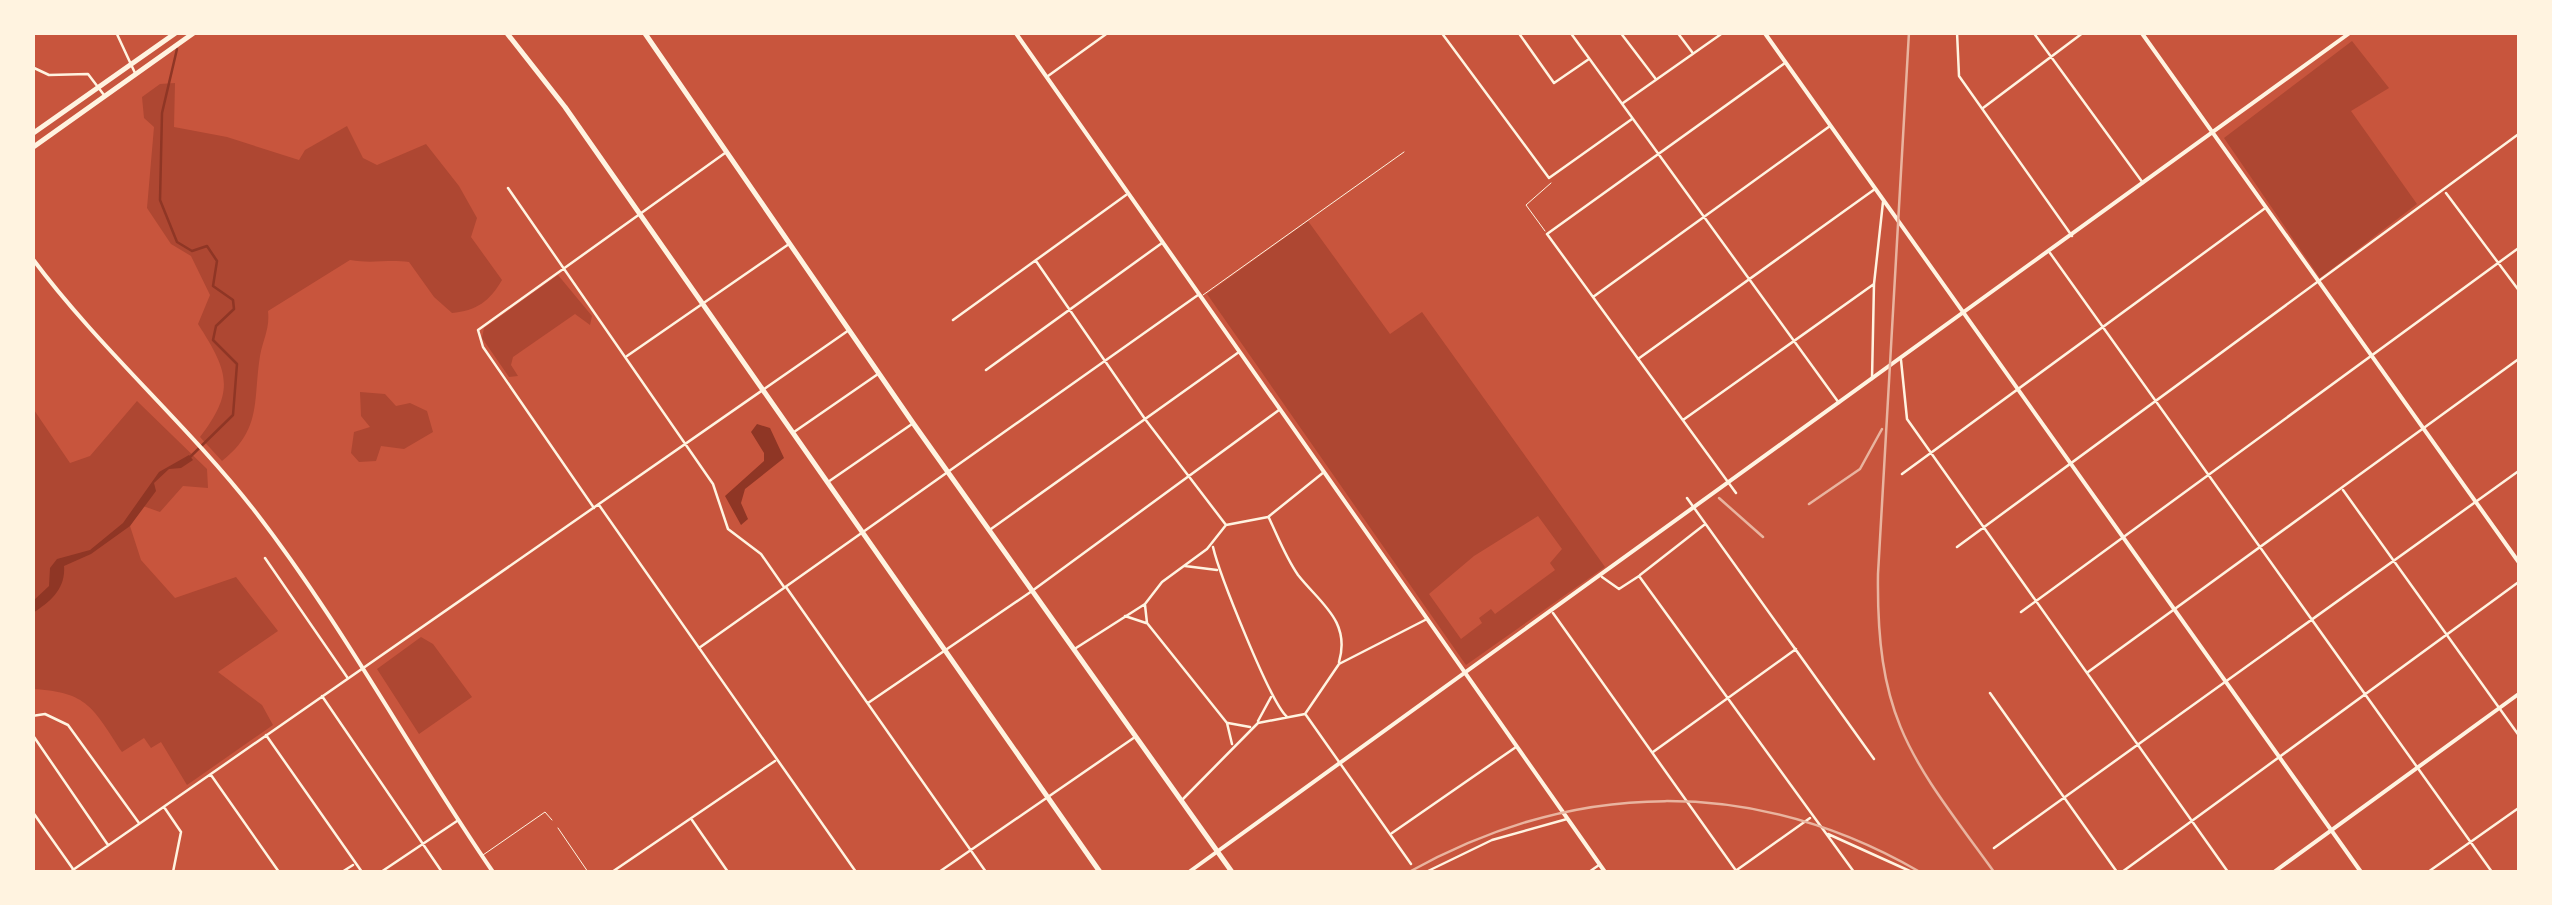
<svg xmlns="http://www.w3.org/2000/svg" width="2552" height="905" font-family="Jost,sans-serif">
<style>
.green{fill:#ae4732;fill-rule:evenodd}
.water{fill:#8f3625}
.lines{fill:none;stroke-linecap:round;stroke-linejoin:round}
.stream{stroke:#8f3625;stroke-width:2.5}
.service{stroke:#fff3e0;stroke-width:1}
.minor{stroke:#fff3e0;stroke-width:2.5}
.tertiary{stroke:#fff3e0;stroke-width:4}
.primary{stroke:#fff3e0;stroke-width:5}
.rail{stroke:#e9b49f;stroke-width:2.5}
</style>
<rect width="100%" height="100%" fill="#c8553d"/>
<path class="green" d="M2352 41 2389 88 2351 111 2417 204 2320 278 2224 138Z
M175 83 174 127 227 137 299 160 305 150 347 126 363 158 377 165 426 144 459 186 477 218 471 237 502 280C490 301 476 311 452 313L434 297 409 262C387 259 373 264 350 260L268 311C270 329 263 339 260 356 253 400 262 430 222 461L200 437C236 390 228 371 198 324L210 295 191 256 171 244 147 208 154 127 144 118 142 97 160 84Z
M1308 221 1390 334 1422 312 1605 567 1466 665 1207 294ZM1538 516 1562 549 1550 563 1555 570 1495 614 1491 609 1479 618 1482 623 1461 639 1429 594 1474 556Z
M558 275 592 316 590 325 575 314 513 357 511 365 518 376 509 377 482 338 484 328Z
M360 392 385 394 396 406 410 403 427 411 433 432 404 449 381 446 376 461 359 462 351 453 354 432 370 427 361 416Z
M137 401 207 469 208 488 183 486 160 512 143 506 130 526 141 560 175 598 236 577 278 631 218 672 262 705 273 725 187 785 161 742 151 748 144 738 122 752C93 708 88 692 33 689L32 407 70 463 90 456Z
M421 637 433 644 472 697 419 734 377 669Z"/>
<path class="water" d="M757 424 770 428 784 458 745 489 741 503 748 519 741 525 725 496 764 461V453L751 432Z
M189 455 193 460 181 468 169 469 154 483 156 491 130 526 91 554 64 566C66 589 50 602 33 613V601L49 586 50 568 57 559 90 550 123 523 159 472Z"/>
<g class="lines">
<path class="stream" d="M177 49 162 113 160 200 177 242 192 251 207 246 217 261 213 286 233 300 234 309 216 326 213 340 237 364 233 415 188 459"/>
<path class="service" d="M1545 231 1526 205 1551 183
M1203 295 1404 152
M558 828 588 872
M483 855 545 812 552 820"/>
<path class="minor" d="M116 32 135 73
M1441 32 1549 178 1632 119
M1518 32 1554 83 1589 59
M1570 32 1839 403
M1620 32 1655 78
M1677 32 1692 52
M1957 32 1959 76 2072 236
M2033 32 2143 183
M32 67 49 75 88 74 104 95
M1048 76 1109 32
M1623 103 1724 32
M1983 108 2084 32
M508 188 713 484 728 529 761 554 784 587
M2446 193 2520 292
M2050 253 2492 872
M1036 261 1145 419 1226 525
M1593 297 1830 126
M953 320 1126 195
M627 356 789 244
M1638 359 1875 189
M1901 360 1907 419 2228 872
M986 370 1162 243
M1872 379 1874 284 1883 202
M1683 420 1874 284
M794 432 878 374
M1902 474 2264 209
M828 482 912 424
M2343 490 2520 737
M1736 493 1547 234 1785 63
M1687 498 1874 759
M599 505 856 872
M594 508 483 347 478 330 725 153
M1269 518C1278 537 1286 558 1298 575 1320 603 1351 621 1339 662
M991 529 1239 352
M1213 547C1219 573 1270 702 1287 717
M1957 547 2520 133
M265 558 347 677
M1185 566 1217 570
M1640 575 1704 525
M1602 577 1619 589 1639 576 1854 872
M786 587 986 872
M1145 605 1147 623 1227 723 1232 744
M2021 612 2520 247
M1553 613 1737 872
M1125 616 1146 623
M699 648 1198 295
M1076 648 1145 604 1162 582 1207 549 1226 525 1268 517 1324 472
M2088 672 2520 358
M1990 693 2117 872
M322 696 442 872
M868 703 1032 591 1279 410
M1306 715 1411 864
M32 716 45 714 68 725 139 823
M1258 721 1271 697
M1228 723 1250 727
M32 734 108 845
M266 735 362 872
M1653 752 1796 649
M211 775 279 872
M1182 800 1258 723 1305 714 1339 664 1427 619
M164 807 181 832 173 872
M32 811 73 869
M692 820 728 872
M1392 833 1516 747
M1828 834 1912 872
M1994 848 2520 470
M70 872 849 330
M342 872 353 865
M381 872 457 821
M612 872 775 761
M939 872 1135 737
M1426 872 1492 840 1567 819
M1589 872 1599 865
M1734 872 1810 818
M2122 872 2520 581
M2428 872 2520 807"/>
<path class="tertiary" d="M1015 32 1605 872
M1764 32 2361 872
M2141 32 2520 564
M32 258C99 348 185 422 254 510 343 625 411 753 493 872
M1189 872 2351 32
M2274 872 2520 693"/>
<path class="primary" d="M506 32 565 107 1100 872
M644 32 913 423 1232 872
M32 134 177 32
M32 148 195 32"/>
<path class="rail" d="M1909 32 1878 574C1876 722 1912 759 1994 872
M1719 498 1763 537
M1809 504 1860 469 1882 429
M1409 872C1576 779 1754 776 1920 872"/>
</g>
<rect width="2552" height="905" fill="none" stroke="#fff3e0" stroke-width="70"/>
</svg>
